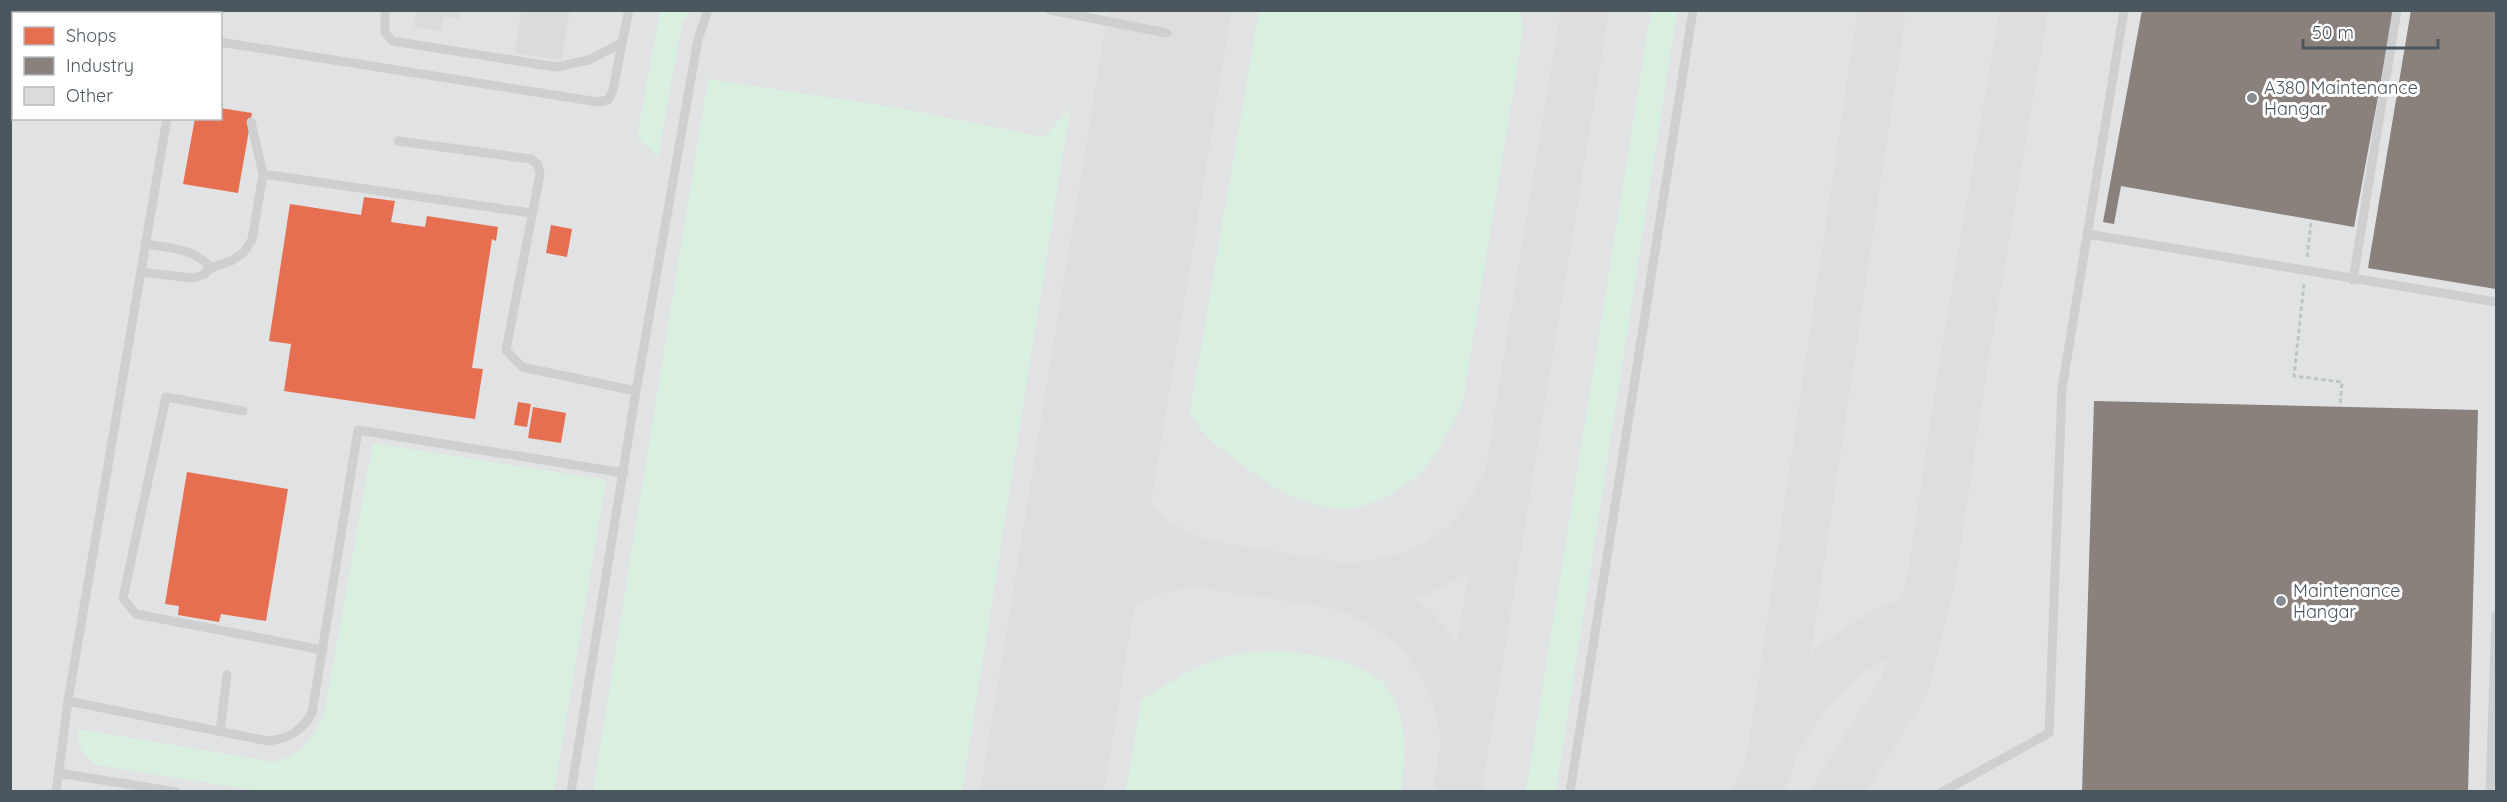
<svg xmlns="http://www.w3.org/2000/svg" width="2507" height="802" font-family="Quicksand,sans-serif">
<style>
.airport{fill:#e0e2e4;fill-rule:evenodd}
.green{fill:#d9f0e1}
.shops{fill:#e76f51}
.industry{fill:#8a817c}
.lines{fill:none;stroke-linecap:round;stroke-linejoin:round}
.taxiway{stroke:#dededf;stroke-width:48}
.runway{stroke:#dededf;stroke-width:122}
.building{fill:#d9dbdc}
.path{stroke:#bcc6c3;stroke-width:3;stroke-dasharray:4.5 3;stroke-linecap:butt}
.lane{stroke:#cdcfd1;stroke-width:9}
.poi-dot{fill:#868e93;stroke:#fff;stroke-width:2}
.labels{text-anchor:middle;stroke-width:6;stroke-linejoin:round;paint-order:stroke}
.poi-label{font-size:18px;fill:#4b575f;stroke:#fff;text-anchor:start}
</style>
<rect width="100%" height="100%" fill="#f3f3f3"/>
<path class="airport" d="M10 11H2496V791H11ZM14 14H220V118H14Z"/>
<path class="green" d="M660 11H691L682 23 658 157 637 137Z
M1259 11H1520L1523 30 1462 406C1451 426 1442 448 1427 465 1407 488 1370 510 1339 509 1309 508 1271 487 1248 469 1228 454 1201 436 1190 412Z
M1651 11H1677L1556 791H1526Z
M708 79 894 107 1044 137 1070 109 962 791H593Z
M373 443 606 480 554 791H257L96 765C83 754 77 747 78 729L274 762C305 753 310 742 324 714Z
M1283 651C1384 662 1415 684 1401 791H1126L1141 700C1172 681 1204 660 1240 654 1254 651 1269 652 1283 651Z"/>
<path class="shops" d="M220 108 252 113 238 193 183 184 195 118H220Z
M364 197 395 201 391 222 425 227 427 216 498 227 496 241 492 239 472 368 483 369 475 419 284 391 291 344 269 341 290 204 361 215Z
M551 225 572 229 567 257 546 253Z
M518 402 531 404 527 427 514 425Z
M533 407 566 413 561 443 528 438Z
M187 472 288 489 266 621 221 614 219 622 178 615 179 606 165 604Z"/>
<path class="industry" d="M2142 10H2394L2354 227 2121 186 2114 224 2103 222Z
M2411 10H2496V289L2368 268Z
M2094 401 2478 410 2468 792H2082Z"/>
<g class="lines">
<path class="taxiway" d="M1203 564 1342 586
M1061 669C1089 605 1129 563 1203 564 1120 534 1114 499 1103 418
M1463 730C1452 655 1412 612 1342 586 1409 587 1475 555 1501 490
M1778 740C1807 683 1854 640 1915 619
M1457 792 1585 10
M1757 792 1768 769 1772 751 1882 10
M1837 792 1904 687 1931 581 1964 361 2024 10"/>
<path class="runway" d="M1042 792 1170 10"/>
</g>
<path class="building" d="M416 10H461L460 19 444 17 441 31 414 27Z
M521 10H570L562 60 515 53Z"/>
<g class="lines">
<path class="path" d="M2307 257 2311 223
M2304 284 2294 376 2342 382 2340 407"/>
<path class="lane" d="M385 10V32L392 41 556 67 589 60 622 43 629 10
M1050 10 1167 33
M184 14 185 10
M220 42 598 102 608 100 613 90 622 43
M398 141 531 159 538 165 540 174 506 350 522 367 636 391
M263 174 531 213
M2087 234 2496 302
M145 244C170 248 194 248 211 268
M141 272 192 278 203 275 211 268 231 261 243 253 252 240 263 174 251 122
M2353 280 2397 10
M243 411 166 397 123 598 136 614 323 650
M68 701 268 741C288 739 302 731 312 713L358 430 624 473
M220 731 227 675
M59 773 176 792
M56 792 68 701 167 118
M571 792 636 391 698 39 708 10
M1570 792 1693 10
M1942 792 2049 733 2062 389 2124 10
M2490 792 2496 616"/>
</g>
<g class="poi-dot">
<circle cx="2252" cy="98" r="6"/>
<circle cx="2281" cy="601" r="6"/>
</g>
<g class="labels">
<g class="poi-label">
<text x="2264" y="94">A380 Maintenance<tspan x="2264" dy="21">Hangar</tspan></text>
<text x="2293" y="597">Maintenance<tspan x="2293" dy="21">Hangar</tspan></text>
</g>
</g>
<rect width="2507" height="802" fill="none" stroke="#4b575f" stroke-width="24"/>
<rect x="12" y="12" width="210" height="108" fill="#ffffff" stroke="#b7bcbf" stroke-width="1.5"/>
<rect x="24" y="27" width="30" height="18" fill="#e76f51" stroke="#b7bcbf" stroke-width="1.5"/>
<text x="66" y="42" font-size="18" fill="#4b575f">Shops</text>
<rect x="24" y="57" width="30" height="18" fill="#8a817c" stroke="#b7bcbf" stroke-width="1.5"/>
<text x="66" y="72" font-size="18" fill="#4b575f">Industry</text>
<rect x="24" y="87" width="30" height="18" fill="#d9dbdc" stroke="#b7bcbf" stroke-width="1.5"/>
<text x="66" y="102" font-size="18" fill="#4b575f">Other</text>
<path d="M2303 39v9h135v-9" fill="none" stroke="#4b575f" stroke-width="3"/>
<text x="2312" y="39" font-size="18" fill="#4b575f" stroke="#ffffff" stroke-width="4.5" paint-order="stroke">50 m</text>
</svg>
